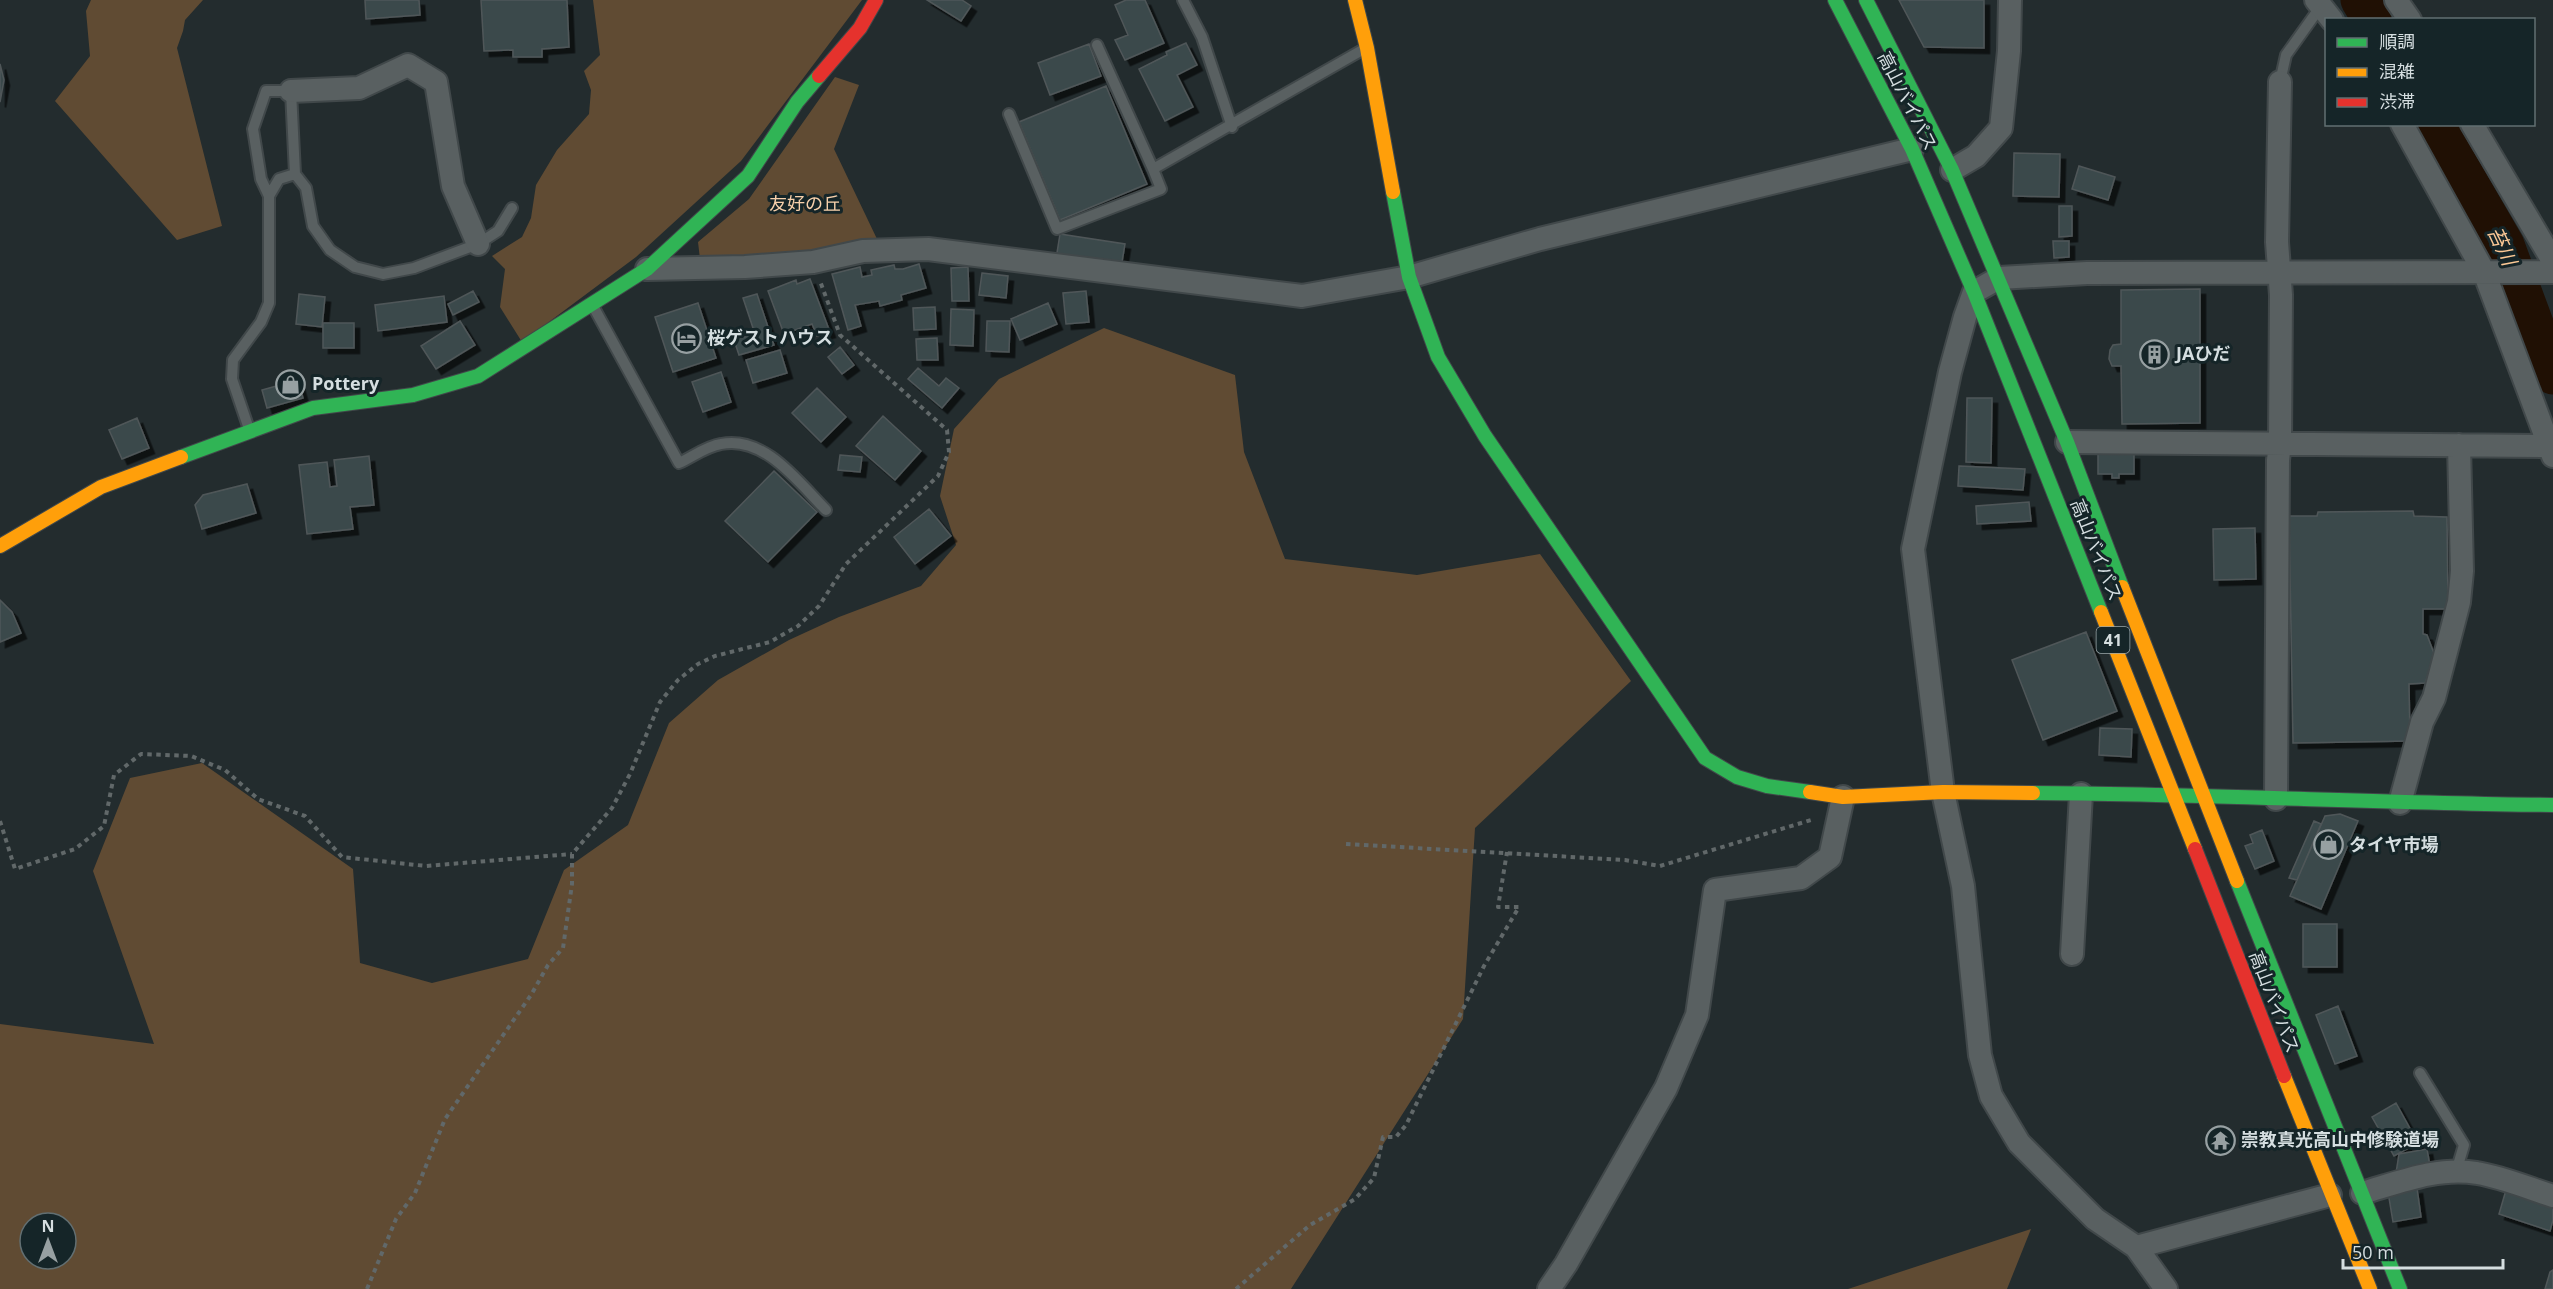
<svg xmlns="http://www.w3.org/2000/svg" width="2553" height="1289" font-family="'Open Sans','Noto Sans JP',sans-serif">
<style>
.green{fill:#604b33;fill-rule:evenodd}
.lines{fill:none;stroke-linecap:round;stroke-linejoin:round}
.river{stroke:#201004;stroke-width:39}
.building{fill:#3a4a4c;stroke:#505759;stroke-width:1.5;filter:url(#shadow)}
.lane-casing{stroke:#41484a;stroke-width:14}
.street-casing{stroke:#41484a;stroke-width:26}
.fast-casing{stroke:#41484a;stroke-width:16}
.slow-casing{stroke:#41484a;stroke-width:16}
.jam-casing{stroke:#41484a;stroke-width:16}
.path{stroke:#616869;stroke-width:4;stroke-dasharray:4.5 4.5;stroke-linecap:butt}
.lane{stroke:#596061;stroke-width:10}
.street{stroke:#596061;stroke-width:22}
.fast{stroke:#30b455;stroke-width:14}
.slow{stroke:#ff9f0a;stroke-width:14}
.jam{stroke:#e5322d;stroke-width:14}
.labels{text-anchor:middle;stroke-width:6;stroke-linejoin:round;paint-order:stroke}
.shield{fill:#152528;stroke:#9ba6a9;stroke-width:1.5}
.shield-label{font-size:16px;font-weight:bold;fill:#d5dee0}
.street-label{font-size:18px;fill:#d5dee0;stroke:#152528}
.park-label{font-size:18px;fill:#f7d0ab;stroke:#152528}
.poi-label{font-size:18px;font-weight:bold;fill:#d5dee0;stroke:#152528;text-anchor:start}
.water-label{font-size:20px;font-style:italic;fill:#fbc895;stroke:#152528}
</style>
<defs>
<filter id="shadow"><feDropShadow dx="5.5" dy="5.5" stdDeviation="0" flood-color="#0009"/></filter>
</defs>
<rect width="100%" height="100%" fill="#232c2e"/>
<path class="green" d="M91 0H203L185 20 183 31 177 48 222 226 177 240 55 101 90 56 86 11Z
M593 0H862L741 161 636 257 522 342 500 307 505 269 492 256 522 237 531 218 536 185 557 150 589 114 591 90 584 71 600 55Z
M835 77 859 85 834 149 877 239 805 254 700 259 698 242 749 199Z
M1104 328 1235 375 1244 452 1285 559 1417 575 1540 554 1631 681 1475 828 1463 1019 1291 1289H0V1024L154 1044 93 871 130 778 202 763 353 869 360 963 432 983 528 959 564 870 628 825 669 723 718 680 789 640 839 617 921 586 956 545 940 496 954 429 999 379ZM30 1223H66V1259H30Z
M2031 1229 2007 1289H1848Z"/>
<g class="lines">
<path class="river" d="M2360 0 2372 20
M2435 124 2505 245 2553 375"/>
</g>
<path class="building" d="M365 0H419L420 15 366 19Z
M481 0H567L569 47 542 49V57H513V50L484 51Z
M927 0H962L971 6 961 21Z
M1126 0H1145L1164 43 1125 60 1115 40 1128 35 1115 5Z
M1899 0H1984V48L1924 47Z
M1186 43 1197 65 1177 75 1193 107 1165 121 1139 69 1167 55 1166 52Z
M1089 44 1101 76 1050 95 1038 63Z
M0 64 4 80 0 102Z
M1106 86 1147 184 1060 220 1019 122Z
M2014 153 2060 154 2059 197 2013 196Z
M2079 166 2115 177 2108 200 2072 189Z
M2059 206H2072V236L2059 237Z
M1060 234 1125 244 1121 268 1056 259Z
M2053 241H2069V257L2054 258Z
M919 264 926 288 901 295 902 300 880 306 879 301 855 305 861 326 848 330 832 274 860 267 862 277 872 275 871 270 894 265 895 269H903Z
M968 267 969 301H952L951 268Z
M982 273 1008 276 1006 298 979 295Z
M810 279 830 332 817 336 812 324 784 334 768 291 796 280 797 284Z
M2200 289V423L2122 424 2121 366H2112L2109 359 2110 350 2113 345 2121 344V290Z
M473 291 479 302 453 315 448 304Z
M1086 291 1089 322 1066 324 1063 293Z
M299 294 325 297 322 327 296 324Z
M757 294 774 345 739 355 734 340 755 334 743 298Z
M444 296 447 322 378 331 375 305Z
M698 303 716 358 673 372 655 317Z
M1048 303 1057 324 1020 340 1011 319Z
M935 307 936 329 914 330 913 308Z
M951 309 974 310 973 346 950 345Z
M460 321 475 345 436 369 421 346Z
M987 321H1010L1009 352 986 351Z
M323 323H354V348H323Z
M937 338 938 360H917L916 339Z
M840 347 854 365 842 374 828 357Z
M780 350 787 373 753 383 746 360Z
M918 368 939 386 946 378 959 388 942 408 908 379Z
M721 372 731 402 703 412 692 382Z
M298 380 303 398 267 408 262 390Z
M817 388 846 417 821 442 792 413Z
M1967 398H1992L1991 463 1966 462Z
M883 416 921 451 895 480 856 446Z
M137 418 149 448 122 459 109 430Z
M2098 453 2134 454V474H2119V478H2112V474H2098Z
M840 455 862 457 860 472 838 470Z
M369 456 374 505 350 507 353 529 307 534 299 465 327 462 330 487 337 486 334 460Z
M1959 466 2025 469 2023 490 1958 486Z
M774 471 817 512 768 562 725 521Z
M247 484 256 513 202 529 195 505 203 495Z
M2029 502 2031 521 1977 524 1976 506Z
M929 509 951 536 915 564 894 537Z
M2413 511 2414 516 2447 517 2448 609H2423V634L2427 635 2435 656 2425 683 2409 684 2410 741 2293 743 2289 516H2317L2318 512Z
M2255 528 2256 579 2214 580 2213 529Z
M0 600 12 612 21 633 0 642Z
M2086 632 2117 711 2043 740 2012 660Z
M2100 728 2132 729 2131 757 2099 755Z
M2340 814 2358 821 2321 909 2290 896 2325 816Z
M2314 821 2321 824 2297 880 2289 878Z
M2262 830 2274 861 2255 869 2245 846 2253 843 2250 835Z
M2303 924H2337V967H2303Z
M2338 1006 2357 1056 2335 1064 2316 1015Z
M2396 1103 2418 1143 2394 1156 2372 1117Z
M2427 1149 2430 1166 2396 1173 2399 1154Z
M2417 1188 2421 1217 2393 1222 2388 1192Z
M2506 1190 2553 1205V1220L2550 1231 2499 1214Z
M2553 1270V1289H2545L2550 1272Z"/>
<g class="lines">
<defs>
<path id="lane" d="M1183 0 1202 37 1232 127
M1097 45 1153 169 1364 49
M2280 82 2286 55 2321 6
M1009 114 1057 229 1161 189 1153 169
M269 196 261 179 253 129 266 91H291L295 174
M593 306 679 463C692 457 707 446 721 444 765 435 799 483 826 510
M249 429 232 379 233 360 261 322 269 303V196L279 179 295 174 306 188 313 226 330 250 355 267 383 274 414 268 478 244 498 231 512 208
M2420 1073 2464 1145 2456 1172"/>
<path id="street" d="M2316 0 2332 20
M2396 0 2410 20
M291 91 359 88 408 65 436 82 453 186 478 244
M2402 124 2484 272 2553 456
M2472 124 2553 261
M1952 170 1976 156 2001 128 2009 51 2010 0
M647 269 745 267 813 262 863 251 928 249 1302 296 1409 277 1540 239 1912 149
M2067 442 2548 446
M2276 799 2278 460 2280 443 2281 295 2277 242 2280 82
M2400 803 2422 722 2434 698 2459 602 2462 571 2459 445
M2072 954 2081 794
M2362 1193C2397 1183 2439 1166 2477 1173 2502 1177 2528 1188 2553 1196
M2136 1247 2330 1195
M1549 1289 1566 1264 1666 1088 1697 1015 1715 890 1801 878 1830 857 1843 797
M2166 1289 2136 1247 2095 1219 2019 1143 1991 1096 1980 1055 1963 886 1943 792 1913 549 1950 372 1965 317 1974 292 1999 278 2087 273 2553 272"/>
<path id="fast" d="M1835 0 1912 149 1974 292 2101 612
M1866 0 1952 170 2067 442 2122 587
M1393 192 1409 277 1438 357 1485 436 1705 758 1737 777 1767 786 1810 792
M181 457 313 408 413 395 478 376 647 269 748 176 797 102 819 76
M2033 793C2206 794 2380 803 2553 805
M2237 881 2400 1289"/>
<path id="slow" d="M1355 0 1367 48 1393 192
M0 546 101 487 181 457
M2122 587 2237 881
M2101 612 2195 849
M1810 792 1843 797 1943 792 2033 793
M2284 1076 2370 1289"/>
<path id="jam" d="M819 76 860 28 876 0
M2195 849 2284 1076"/>
</defs>
<use href="#lane" class="lane-casing"/>
<use href="#street" class="street-casing"/>
<use href="#fast" class="fast-casing"/>
<use href="#slow" class="slow-casing"/>
<use href="#jam" class="jam-casing"/>
<path class="path" d="M0 821 15 869 75 849 104 826 114 775 141 754 191 756 225 770 258 799 305 816 342 857 426 866 572 854
M1346 844 1625 860 1660 866 1811 820
M367 1289 396 1219 415 1193 445 1119 531 995 548 965 563 948 572 884V854L612 808 630 774 660 702 678 680 698 664 715 656 770 642 798 626 819 606 846 564 938 476 949 452 947 430 840 335 820 281
M1236 1289 1310 1225 1355 1199 1374 1178 1383 1137H1396L1406 1125 1484 966 1519 907H1498L1507 852"/>
<use href="#lane" class="lane"/>
<use href="#street" class="street"/>
<use href="#fast" class="fast"/>
<use href="#slow" class="slow"/>
<use href="#jam" class="jam"/>
</g>
<defs>
<symbol id="hotel-ring" viewBox="-11 -11 22 22"><circle r="9.5" fill="#152528" stroke="#97a0a2" stroke-width="1.5"/><path d="M-6-4.5h1.5V1H6V5H4.5V3h-9V5H-6ZM-4 0a1.8 1.8 0 1 1 3.6 0ZM.5 0V-2.5h3Q6-2.5 6 0Z" fill="#97a0a2"/></symbol>
<symbol id="building-ring" viewBox="-11 -11 22 22"><circle r="9.5" fill="#152528" stroke="#97a0a2" stroke-width="1.5"/><path d="M-4-6H4V6H1V3H-1V6H-4ZM-2.5-4.3h1.7v1.8h-1.7ZM.8-4.3h1.7v1.8H.8ZM-2.5-1h1.7V.8h-1.7ZM.8-1h1.7V.8H.8Z" fill="#97a0a2"/></symbol>
<symbol id="shop-ring" viewBox="-11 -11 22 22"><circle r="9.5" fill="#152528" stroke="#97a0a2" stroke-width="1.5"/><path d="M-5-2.5h2.3a2.7 3.5 0 0 1 5.4 0H5L5.5 6h-11ZM-1.5-2.5h3a1.5 2.3 0 0 0-3 0Z" fill="#97a0a2"/></symbol>
<symbol id="temple-ring" viewBox="-11 -11 22 22"><circle r="9.5" fill="#152528" stroke="#97a0a2" stroke-width="1.5"/><path d="M0-6L5-2H3V0L6.5 2.5H4V6H1.5V3h-3V6H-4V2.5H-6.5L-3 0V-2H-5Z" fill="#97a0a2"/></symbol>
</defs>
<g fill-rule="evenodd">
<use href="#hotel-ring" x="670" y="322" width="33" height="33"/>
<use href="#building-ring" x="2138" y="338" width="33" height="33"/>
<use href="#shop-ring" x="274" y="368" width="33" height="33"/>
<use href="#shop-ring" x="2312" y="828" width="33" height="33"/>
<use href="#temple-ring" x="2204" y="1124" width="33" height="33"/>
</g>
<g class="labels">
<rect class="shield" x="2096.5" y="627" width="33" height="26" rx="4.5"/>
<g class="shield-label">
<text x="2113" y="646">41</text>
</g>
<g class="street-label">
<text transform="translate(1907 101) rotate(63)" y="6">高山バイパス</text>
<text transform="translate(2096 550) rotate(68)" y="6">高山バイパス</text>
<text transform="translate(2274 1002) rotate(69)" y="6">高山バイパス</text>
</g>
<g class="park-label">
<text x="805" y="210">友好の丘</text>
</g>
<g class="poi-label">
<text x="707" y="344">桜ゲストハウス</text>
<text x="2176" y="360">JAひだ</text>
<text x="312" y="390">Pottery</text>
<text x="2349" y="851">タイヤ市場</text>
<text x="2241" y="1146">崇教真光高山中修験道場</text>
</g>
<g class="water-label">
<text transform="translate(2502 246) rotate(65)" y="7">苔川</text>
</g>
</g>
<rect x="2325" y="18" width="210" height="108" fill="#152528" stroke="#626f72" stroke-width="1.5"/>
<rect x="2337" y="38" width="30" height="9" fill="#30b455" stroke="#626f72" stroke-width="1.5"/>
<text x="2379" y="48" font-size="18" fill="#d5dee0">順調</text>
<rect x="2337" y="68" width="30" height="9" fill="#ff9f0a" stroke="#626f72" stroke-width="1.5"/>
<text x="2379" y="78" font-size="18" fill="#d5dee0">混雑</text>
<rect x="2337" y="98" width="30" height="9" fill="#e5322d" stroke="#626f72" stroke-width="1.5"/>
<text x="2379" y="108" font-size="18" fill="#d5dee0">渋滞</text>
<g transform="translate(48 1241)"><circle r="28" fill="#152528" stroke="#626f72" stroke-width="1.5"/>
<path d="M0-4.5L10 22L0 15L-10 22Z" fill="#97a0a2"/>
<text y="-9" font-size="16" font-weight="bold" text-anchor="middle" fill="#d5dee0">N</text>
</g>
<path d="M2343 1259v9h160v-9" fill="none" stroke="#d5dee0" stroke-width="3"/>
<text x="2352" y="1259" font-size="18" fill="#d5dee0" stroke="#152528" stroke-width="4.5" paint-order="stroke">50 m</text>
</svg>
